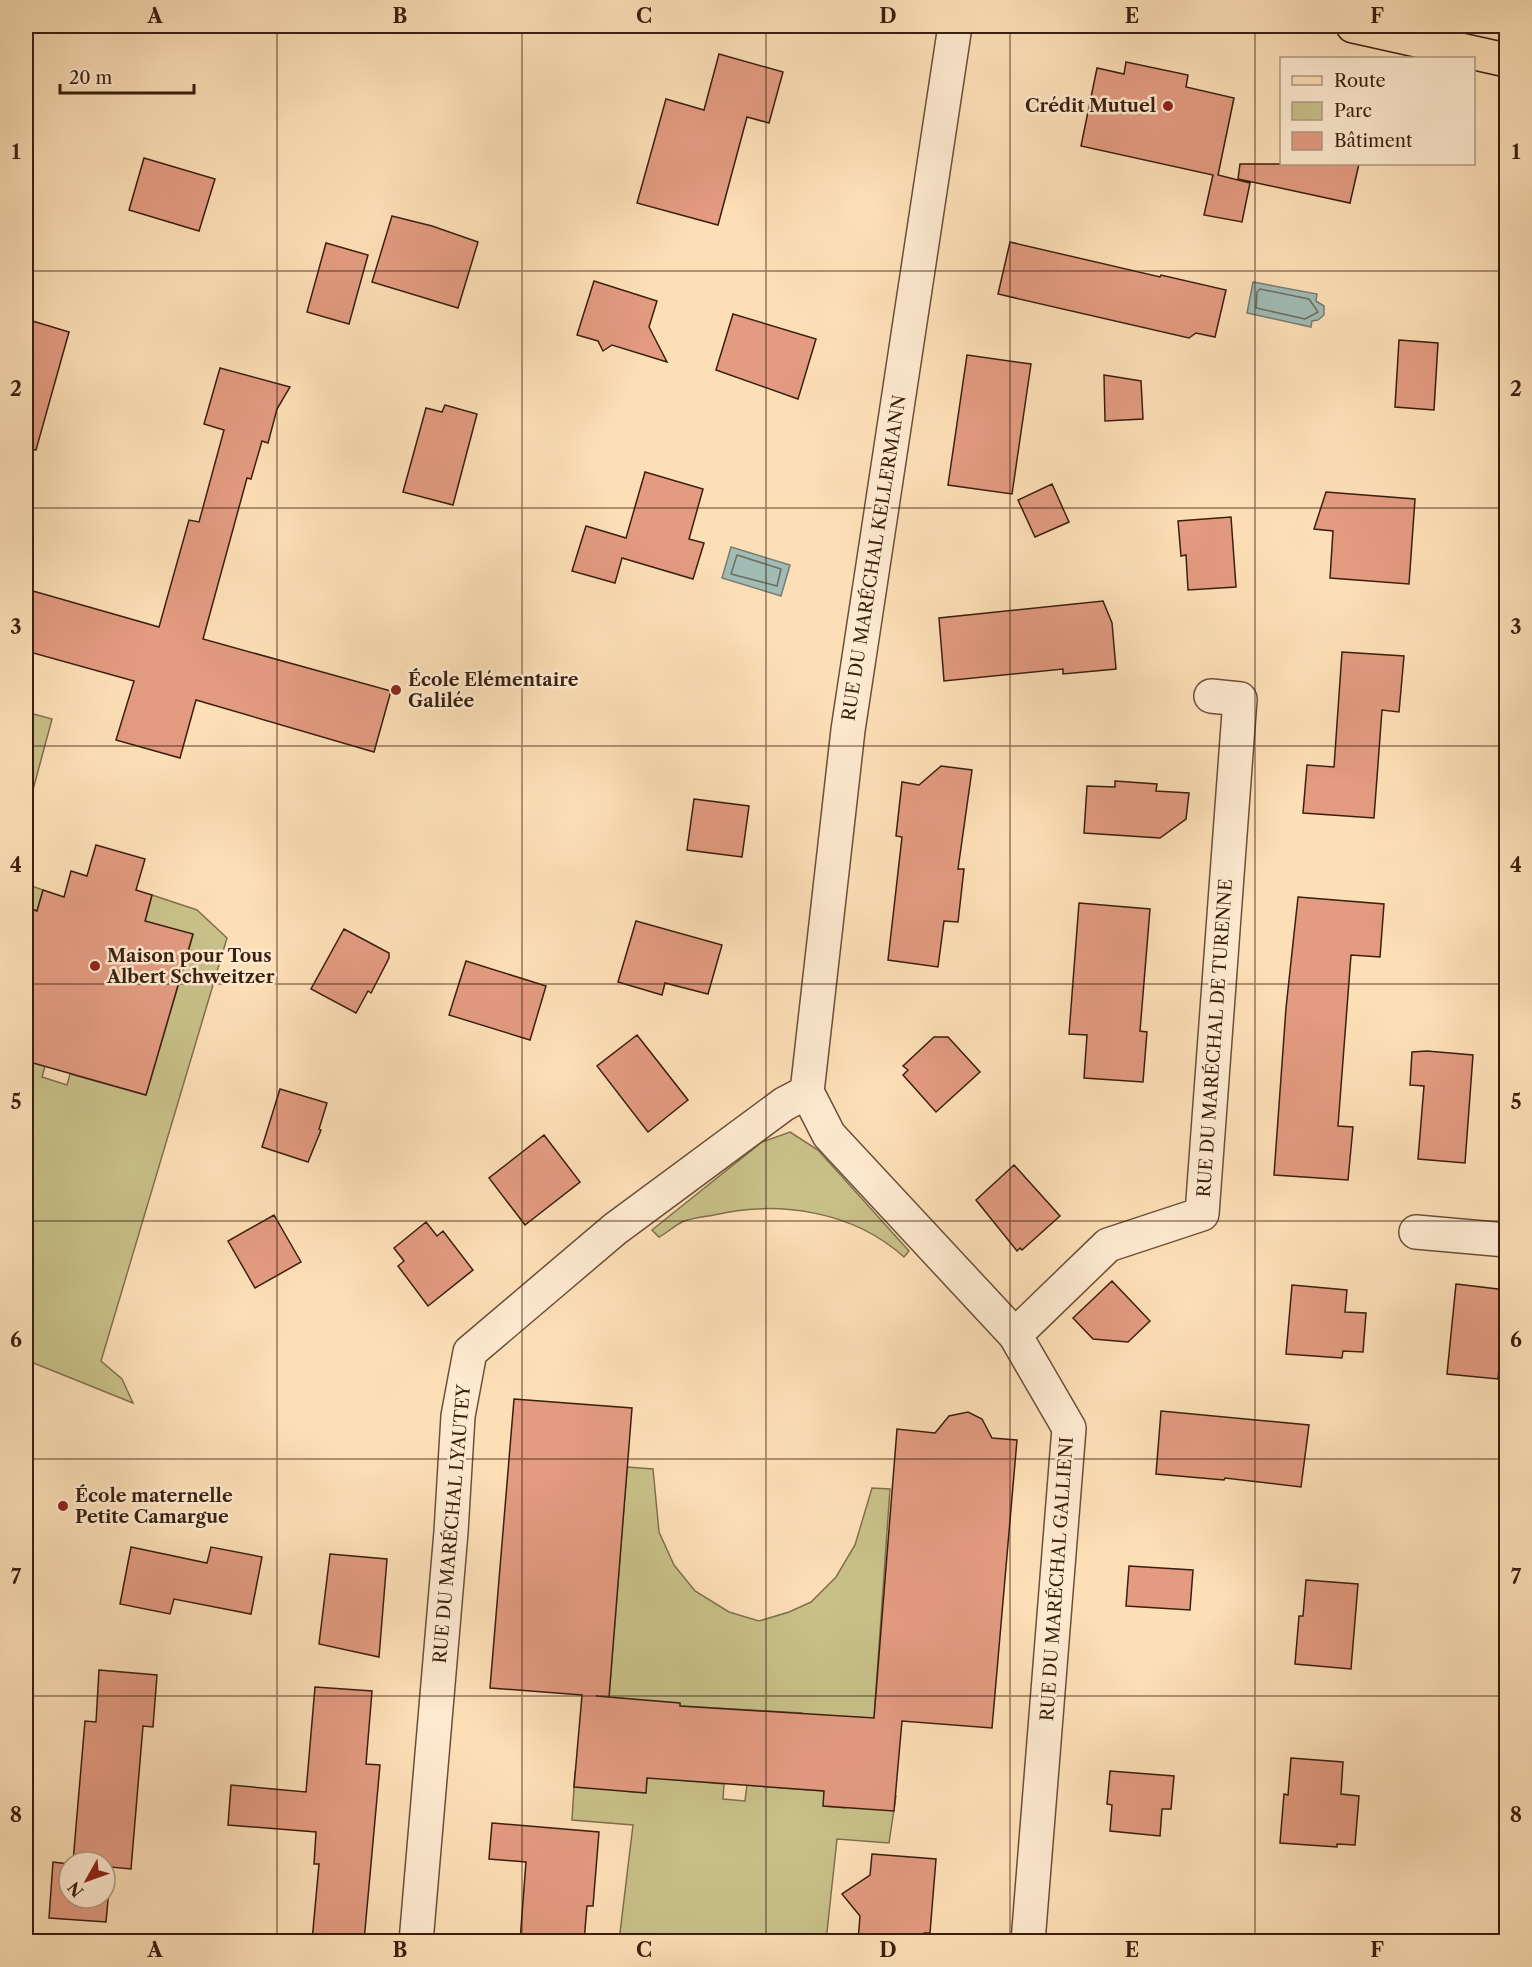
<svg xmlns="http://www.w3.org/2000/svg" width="1532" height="1967" font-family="'Libre Caslon Text',serif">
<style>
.green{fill:#c8c089;stroke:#81704c;stroke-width:1.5}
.water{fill:#a1bbb5;stroke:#787d72;stroke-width:1.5}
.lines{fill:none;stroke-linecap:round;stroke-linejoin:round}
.shore{stroke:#6e6d62;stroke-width:1.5}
.building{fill:#e39b81;stroke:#3a1f0e;stroke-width:1.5}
.minor-casing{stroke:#6b4f38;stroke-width:36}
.major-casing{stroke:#3a1f0e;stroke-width:36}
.minor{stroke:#feead0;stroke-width:33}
.major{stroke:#fddfb7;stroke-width:33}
.grid{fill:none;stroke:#3a1f0e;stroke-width:1.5;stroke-opacity:0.55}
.poi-dot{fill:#8f2418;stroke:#feead0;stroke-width:2}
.labels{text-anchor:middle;stroke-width:5;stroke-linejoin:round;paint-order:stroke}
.poi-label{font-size:18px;font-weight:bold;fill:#3a1f0e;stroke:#feead0;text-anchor:start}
.street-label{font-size:18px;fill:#3a1f0e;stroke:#feead0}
.neatline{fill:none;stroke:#3a1f0e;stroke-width:2}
.grid-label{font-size:20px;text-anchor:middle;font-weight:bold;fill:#3a1f0e}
</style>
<rect width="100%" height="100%" fill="#fddfb7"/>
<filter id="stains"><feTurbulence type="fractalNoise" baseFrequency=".00333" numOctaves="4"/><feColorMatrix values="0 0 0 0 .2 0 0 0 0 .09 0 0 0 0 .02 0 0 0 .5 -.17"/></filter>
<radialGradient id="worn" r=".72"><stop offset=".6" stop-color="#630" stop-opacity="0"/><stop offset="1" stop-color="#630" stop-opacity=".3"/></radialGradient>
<path class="green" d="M26 712 52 719 26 816Z
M26 884 43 890 37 911 26 907Z
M152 895 197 910 227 938 101 1361 122 1379 133 1403 26 1360V1061L45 1066 42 1077 67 1085 70 1074 146 1095 193 935 145 921Z
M790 1132 818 1150 909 1251 904 1257C853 1211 779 1200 714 1215 704 1217 691 1218 682 1222 674 1226 667 1233 659 1237L652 1230 762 1142Z
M627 1467 653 1469 659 1532 674 1565 695 1591 729 1612 759 1621 789 1612 811 1602 836 1577 855 1545 872 1488 890 1489 874 1718 802 1716V1713L680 1706V1704L609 1697Z
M575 1772 625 1776 624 1791 646 1793 647 1777 724 1784 723 1799 745 1801 747 1785 824 1791V1806L845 1808 847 1792 896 1796 889 1843 837 1839 826 1941H619L633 1825 572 1820Z"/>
<path class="water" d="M1253 282 1317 294 1316 301 1324 306V315L1318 320 1312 321 1311 327 1247 313Z
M731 547 790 565 781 596 722 578Z"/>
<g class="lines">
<path class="shore" d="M1260 289 1309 299 1318 312 1305 319 1256 308 1257 292Z
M737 555 781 569 777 586 731 574Z"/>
</g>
<path class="building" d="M719 54 783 72 769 123 747 117 718 225 637 203 666 99 704 110Z
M1126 62 1188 75 1186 87 1234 98 1218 175 1250 183 1242 222 1204 215 1213 175 1081 146 1097 68 1124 74Z
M144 158 215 179 199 231 129 210Z
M1240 164H1359L1350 203 1238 179Z
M392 216 432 226 478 242 458 308 372 282Z
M1010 242 1160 277 1161 275 1226 290 1215 337 1196 333 1189 338 998 294Z
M326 243 368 255 349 324 307 312Z
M594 281 657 301 649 327 667 362 612 345 603 351 598 341 577 335Z
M733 314 816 339 798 399 716 370Z
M26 319 69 332 36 450 26 449Z
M1399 340 1438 343 1434 410 1395 407Z
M967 355 1031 364 1012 494 948 485Z
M220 368 290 387 277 409 268 443 262 441 251 479 247 478 203 639 391 691 374 752 196 700 180 758 116 740 134 681 26 651V589L159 627 189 520 199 522 224 430 204 424Z
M1104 375 1141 381 1143 419 1105 421Z
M445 405 477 414 453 505 403 492 426 408 442 412Z
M645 472 703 489 689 539 704 543 693 579 622 558 615 583 572 571 586 526 626 538Z
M1052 484 1069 522 1035 537 1018 500Z
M1326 492 1415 499 1409 584 1330 578 1333 531 1314 529Z
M1231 517 1236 587 1188 590 1186 555 1181 556 1178 521Z
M1103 601 1112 623 1116 669 1063 674V669L944 681 939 618Z
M1342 652 1404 656 1399 712 1382 710 1374 818 1303 813 1307 765 1334 767Z
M941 766 972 770 958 869H964L958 922 944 921 938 967 888 960 902 837 896 836 902 782 919 785Z
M1115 781 1157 784 1156 791 1189 793 1186 819 1160 838 1084 833 1087 786 1115 787Z
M694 799 749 806 742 857 687 850Z
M96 845 145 859 136 890 152 895 145 921 193 934 146 1095 26 1061V907L37 911 43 890 64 897 71 871 87 876Z
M1298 897 1384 904 1380 957 1351 955 1338 1126 1353 1127 1348 1180 1274 1175 1286 1008Z
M1079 903 1150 909 1140 1031 1147 1032 1143 1082 1084 1078 1087 1035 1069 1034Z
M636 921 722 945 708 994 665 983 662 995 618 982Z
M344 929 389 953V958L371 993 368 991 356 1013 311 989Z
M466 961 546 986 530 1040 449 1015Z
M637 1035 688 1100 648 1132 597 1066Z
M934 1037H948L980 1072 936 1112 903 1075 908 1070 903 1066Z
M1427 1051 1473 1055 1465 1163 1418 1159 1424 1086 1410 1085 1412 1052Z
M280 1089 327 1103 319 1129 321 1130 308 1162 262 1147Z
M544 1135 580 1182 525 1225 489 1178Z
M1014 1165 1060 1216 1022 1250 1020 1248 1017 1251 976 1200Z
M274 1215 301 1262 255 1288 228 1241Z
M426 1222 437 1236 443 1231 473 1270 428 1306 398 1266 404 1261 394 1248Z
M1112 1281 1150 1321 1128 1342 1093 1339 1073 1318Z
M1456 1284 1506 1290 1498 1379 1447 1374Z
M1292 1285 1347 1290 1345 1312 1366 1313 1363 1352 1343 1351 1342 1358 1286 1354Z
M514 1399 632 1408 609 1697 596 1696 680 1703V1706L874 1718 897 1429 935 1433 949 1416 968 1412 982 1419 992 1438 1017 1440 992 1728 902 1721 894 1811 823 1806 824 1791 647 1778 646 1793 574 1787 582 1695 490 1688Z
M1161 1411 1309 1425 1301 1487 1225 1478 1224 1480 1156 1474Z
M131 1547 207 1563 211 1547 262 1557 251 1614 174 1599 170 1614 120 1604Z
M330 1554 387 1559 379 1657 319 1644Z
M1129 1566 1193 1570 1190 1610 1126 1606Z
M1306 1580 1358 1584 1351 1669 1295 1664 1299 1616H1303Z
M99 1670 157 1675 153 1727 143 1726 131 1869 111 1867 106 1922 49 1918 53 1862 69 1864V1898H105V1862H73L85 1721 96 1722Z
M315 1687 372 1691 366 1764 380 1765 364 1941H312L319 1864H314L316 1832 228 1825 231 1785 306 1792Z
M1291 1758 1343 1762 1341 1794 1359 1796 1355 1845 1337 1844V1847L1280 1843 1284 1794 1288 1795Z
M1110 1771 1174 1776 1171 1809H1162L1160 1836 1110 1831 1112 1805 1107 1804Z
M492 1823 599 1832 593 1906H587L584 1941H520L526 1862 489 1859Z
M872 1854 936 1859 930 1933H924L923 1941H858L860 1916 842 1894 870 1875Z"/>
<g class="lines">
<defs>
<path id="minor" d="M807 1092 848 730 955 26
M807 1092 829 1135 1015 1335 1069 1428 1028 1942
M1416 1232 1506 1240
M1015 1335 1108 1245 1202 1214 1240 699 1211 696
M416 1942 451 1532 458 1416 470 1352 615 1229 784 1104 807 1092"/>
<path id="major" d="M1353 26 1506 60"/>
</defs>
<use href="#minor" class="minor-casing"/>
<use href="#major" class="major-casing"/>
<use href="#minor" class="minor"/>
<use href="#major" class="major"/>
</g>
<path class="grid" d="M277 26V1942M522 26V1942M766 26V1942M1010 26V1942M1255 26V1942M26 271H1506M26 508H1506M26 746H1506M26 984H1506M26 1221H1506M26 1459H1506M26 1696H1506"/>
<g class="poi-dot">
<circle cx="1168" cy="106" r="6"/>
<circle cx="396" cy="690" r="6"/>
<circle cx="95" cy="966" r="6"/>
<circle cx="63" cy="1506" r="6"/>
</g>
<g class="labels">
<g class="poi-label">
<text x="1156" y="112" text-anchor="end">Crédit Mutuel</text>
<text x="408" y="686">École Elémentaire<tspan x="408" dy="21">Galilée</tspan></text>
<text x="107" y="962">Maison pour Tous<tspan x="107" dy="21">Albert Schweitzer</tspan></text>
<text x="75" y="1502">École maternelle<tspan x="75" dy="21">Petite Camargue</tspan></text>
</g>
<g class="street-label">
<text transform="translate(874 558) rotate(-81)" y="6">RUE DU MARÉCHAL KELLERMANN</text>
<text transform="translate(1215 1038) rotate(-86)" y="6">RUE DU MARÉCHAL DE TURENNE</text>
<text transform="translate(452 1524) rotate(-85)" y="6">RUE DU MARÉCHAL LYAUTEY</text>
<text transform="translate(1057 1579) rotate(-86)" y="6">RUE DU MARÉCHAL GALLIENI</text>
</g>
</g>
<rect width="1532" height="1967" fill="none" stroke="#fddfb7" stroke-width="66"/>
<rect x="1280" y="57" width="195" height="108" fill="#feead0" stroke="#b09982" stroke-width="1.5"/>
<rect x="1292" y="76" width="30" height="9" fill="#fddfb7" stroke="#b09982" stroke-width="1.5"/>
<text x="1334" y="87" font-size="18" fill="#3a1f0e">Route</text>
<rect x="1292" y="102" width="30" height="18" fill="#c8c089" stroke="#b09982" stroke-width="1.5"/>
<text x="1334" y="117" font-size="18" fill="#3a1f0e">Parc</text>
<rect x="1292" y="132" width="30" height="18" fill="#e39b81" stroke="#b09982" stroke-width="1.5"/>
<text x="1334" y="147" font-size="18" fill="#3a1f0e">Bâtiment</text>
<g transform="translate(87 1880) rotate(230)"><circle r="28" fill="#feead0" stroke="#b09982" stroke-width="1.5"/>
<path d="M0-4.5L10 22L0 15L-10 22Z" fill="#8f2418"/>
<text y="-9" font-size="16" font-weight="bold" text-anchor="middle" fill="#3a1f0e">N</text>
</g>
<path d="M60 84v9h134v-9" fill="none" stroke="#3a1f0e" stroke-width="3"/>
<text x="69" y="84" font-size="18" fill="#3a1f0e" stroke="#feead0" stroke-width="4.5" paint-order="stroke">20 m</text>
<rect x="33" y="33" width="1466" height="1901" class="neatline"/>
<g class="grid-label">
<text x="155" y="23">A</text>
<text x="400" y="23">B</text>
<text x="644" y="23">C</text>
<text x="888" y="23">D</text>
<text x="1132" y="23">E</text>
<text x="1377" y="23">F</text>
<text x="16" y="159">1</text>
<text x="1516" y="159">1</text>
<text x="16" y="396">2</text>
<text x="1516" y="396">2</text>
<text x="16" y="634">3</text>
<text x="1516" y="634">3</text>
<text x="16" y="872">4</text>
<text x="1516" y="872">4</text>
<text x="16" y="1109">5</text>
<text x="1516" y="1109">5</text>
<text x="16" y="1347">6</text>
<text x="1516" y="1347">6</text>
<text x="16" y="1584">7</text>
<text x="1516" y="1584">7</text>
<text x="16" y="1822">8</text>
<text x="1516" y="1822">8</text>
<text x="155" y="1957">A</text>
<text x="400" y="1957">B</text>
<text x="644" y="1957">C</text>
<text x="888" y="1957">D</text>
<text x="1132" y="1957">E</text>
<text x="1377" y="1957">F</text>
</g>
<rect width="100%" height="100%" filter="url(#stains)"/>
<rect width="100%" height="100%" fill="url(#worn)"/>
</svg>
